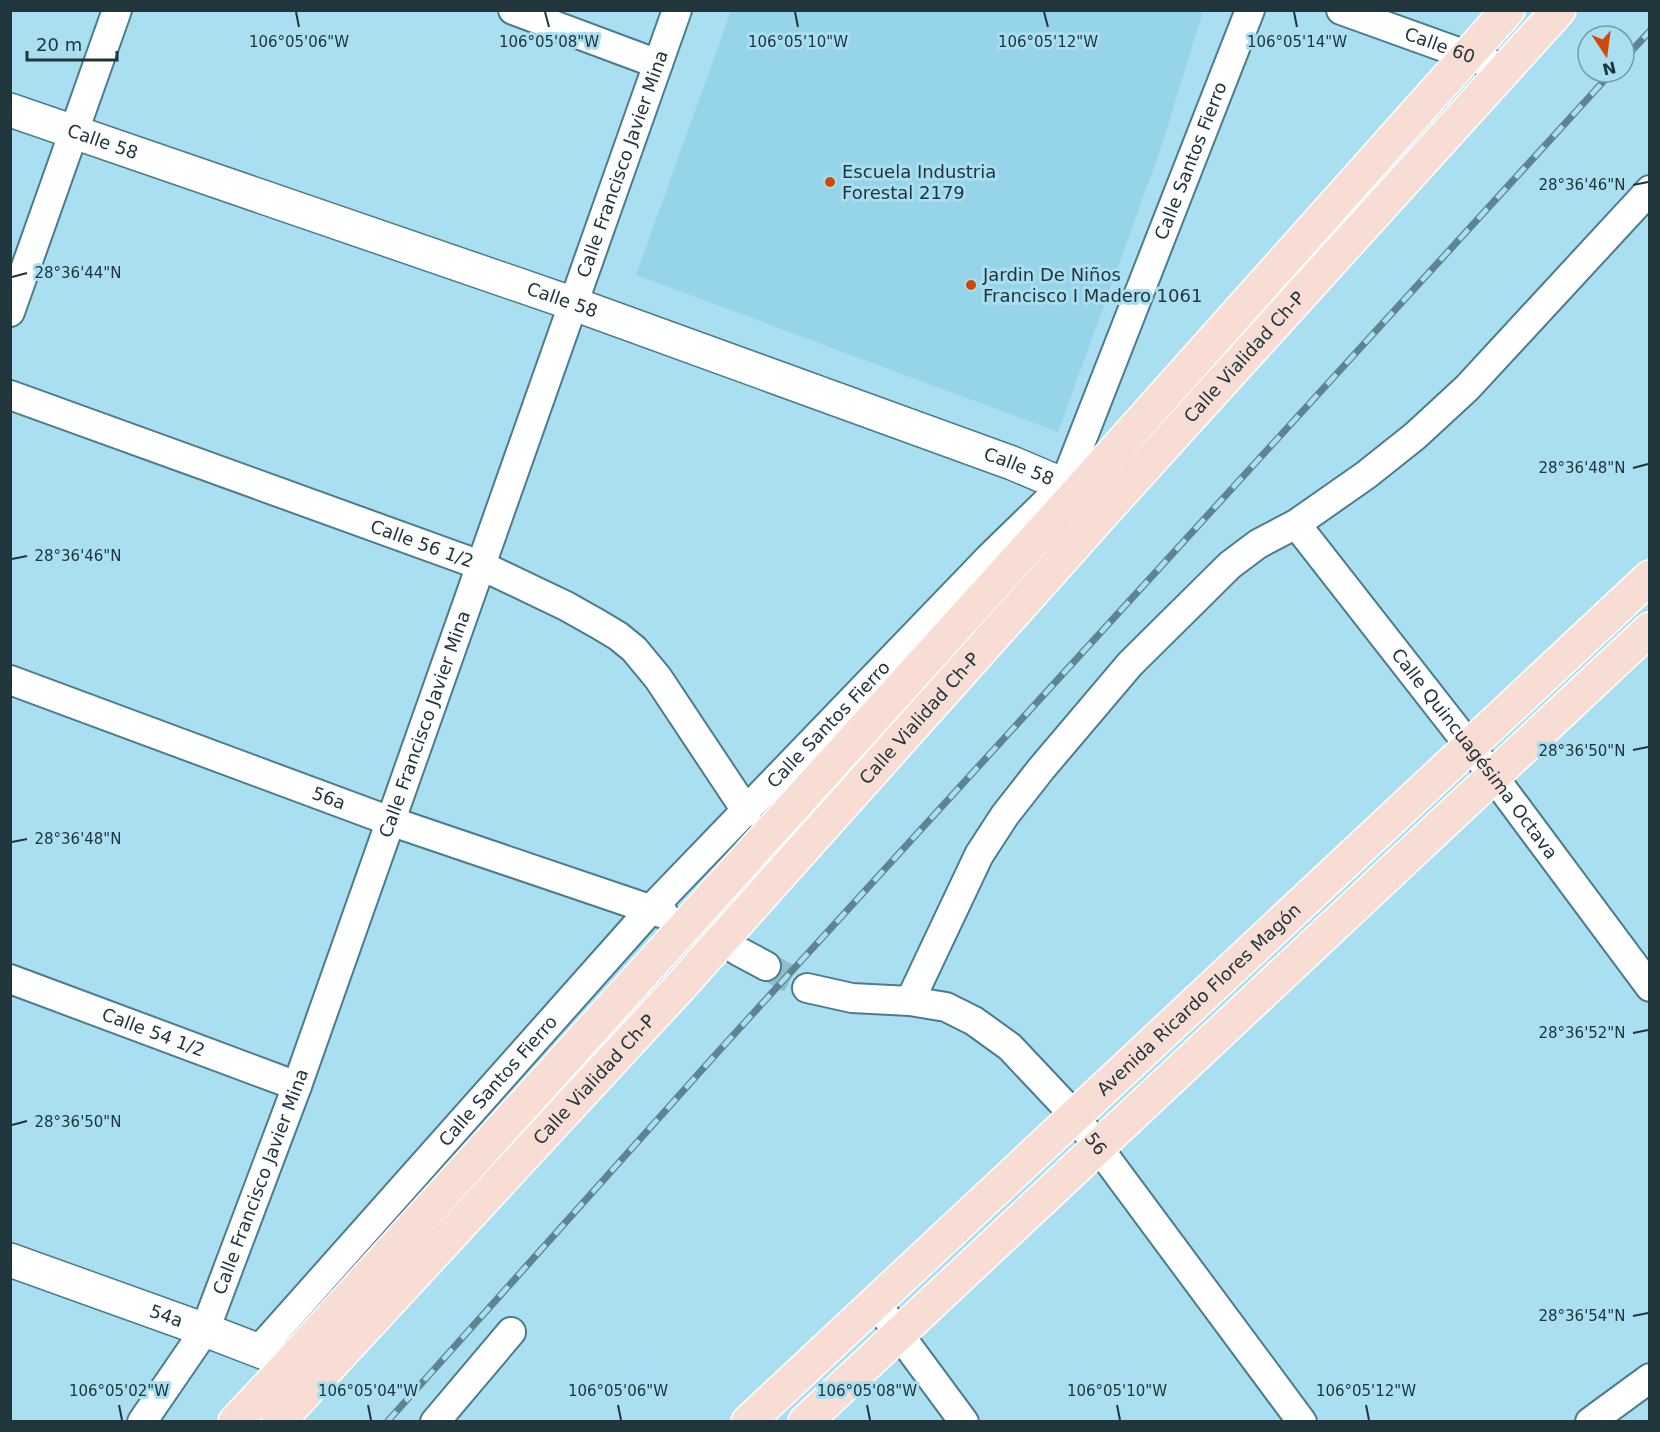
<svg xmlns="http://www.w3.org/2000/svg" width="1660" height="1432" font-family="'DejaVu Sans',sans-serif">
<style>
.built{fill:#95d4e9}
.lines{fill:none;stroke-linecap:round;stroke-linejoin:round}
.minor-tunnel{stroke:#8ebdcd;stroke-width:28;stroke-dasharray:28 14;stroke-linecap:butt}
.minor-casing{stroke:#4a7c8d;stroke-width:32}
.tertiary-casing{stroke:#4a7c8d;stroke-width:36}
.primary-casing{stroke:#fff;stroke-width:36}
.minor{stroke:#fff;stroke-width:28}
.tertiary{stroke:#fff;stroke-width:33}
.primary{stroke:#f8ddd4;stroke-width:33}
.rail-casing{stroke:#5f838f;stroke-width:7}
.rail{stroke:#aadff1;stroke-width:4.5;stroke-dasharray:14;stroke-linecap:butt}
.ticks{fill:none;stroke:#20353c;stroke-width:2}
.poi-dot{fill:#cf4a04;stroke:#aadff1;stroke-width:2}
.labels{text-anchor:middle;stroke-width:6;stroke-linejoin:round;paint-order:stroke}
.street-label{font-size:18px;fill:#20353c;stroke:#aadff1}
.poi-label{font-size:18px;fill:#20353c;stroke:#aadff1;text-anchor:start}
.ticks-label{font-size:15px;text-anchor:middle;fill:#20353c;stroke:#aadff1;stroke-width:6;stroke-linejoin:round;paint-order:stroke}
</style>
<rect width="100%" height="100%" fill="#aadff1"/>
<path class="built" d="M731 11H1203L1161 148 1058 432 636 275Z"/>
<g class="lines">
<path class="minor-tunnel" d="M766 966 807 988"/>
<defs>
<g id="minor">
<path d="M513 10 658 64"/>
<path id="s1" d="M1341 10 1505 69"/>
<path d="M10 312 117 10"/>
<path id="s2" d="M10 395 480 565 566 606 598 624 618 636 634 649 658 678 747 812"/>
<path id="s3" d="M1296 524 1493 776 1650 987"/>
<path id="s4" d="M10 680 390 821 664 914"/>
<path d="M738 951 766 966"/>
<path id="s5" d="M10 979 297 1086"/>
<path id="s6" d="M807 988 852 998 910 1001 946 1007 974 1021 1010 1047 1075 1116 1302 1422"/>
<path d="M910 1001 979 855 1005 815 1041 769 1130 664 1230 565 1258 544 1296 524 1366 475 1415 436 1467 388 1650 190"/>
<path d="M876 1303 964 1422"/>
<path id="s7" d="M259 1350 651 909 990 557 1064 485 1250 10"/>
<path id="s8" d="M142 1422 205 1330 297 1086 677 10"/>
<path d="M435 1422 511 1332"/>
<path d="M1590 1422 1650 1378"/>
</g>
<g id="tertiary">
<path id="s9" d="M10 110 574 304 1012 463 1064 485 1101 508"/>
<path id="s10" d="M10 1260 205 1330 317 1373"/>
</g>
<g id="primary">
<path d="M235 1422 291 1362 1077 493 1508 10"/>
<path id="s11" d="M278 1422 679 988 1105 511 1559 10"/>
<path id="s12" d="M748 1422 1650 577"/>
<path d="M805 1422 1650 629"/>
</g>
</defs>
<use href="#minor" class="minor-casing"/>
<use href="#tertiary" class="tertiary-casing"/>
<use href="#primary" class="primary-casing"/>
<use href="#minor" class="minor"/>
<use href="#tertiary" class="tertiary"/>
<use href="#primary" class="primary"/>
<defs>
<path id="rail" d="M1624 59 1650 31
M387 1422 717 1053 1612 72"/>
</defs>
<use href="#rail" class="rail-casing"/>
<use href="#rail" class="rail"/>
</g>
<path class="ticks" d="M296 12 299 27M545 12 549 27M795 12 798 27M1044 12 1048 27M1294 12 1297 27M1633 185 1648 182M12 277 27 273M1633 468 1648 464M12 559 27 556M1633 750 1648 747M12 842 27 839M1633 1033 1648 1030M12 1125 27 1121M1633 1316 1648 1313M119 1405 122 1420M368 1405 371 1420M618 1405 621 1420M867 1405 870 1420M1117 1405 1120 1420M1366 1405 1369 1420"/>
<g class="poi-dot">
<circle cx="830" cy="182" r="6"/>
<circle cx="971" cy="285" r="6"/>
</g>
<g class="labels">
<g class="street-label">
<text dy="6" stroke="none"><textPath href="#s1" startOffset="105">Calle 60</textPath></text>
<text dy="6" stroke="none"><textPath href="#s9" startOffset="98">Calle 58</textPath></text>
<text dy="6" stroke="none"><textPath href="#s7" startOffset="1530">Calle Santos Fierro</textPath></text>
<text dy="6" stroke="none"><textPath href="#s8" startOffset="1350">Calle Francisco Javier Mina</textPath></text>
<text dy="6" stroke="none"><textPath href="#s9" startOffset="584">Calle 58</textPath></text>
<text dy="6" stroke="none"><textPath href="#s11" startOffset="1438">Calle Vialidad Ch-P</textPath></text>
<text dy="6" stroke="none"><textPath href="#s9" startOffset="1070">Calle 58</textPath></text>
<text dy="6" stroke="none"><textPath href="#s2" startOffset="438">Calle 56 1/2</textPath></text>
<text dy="6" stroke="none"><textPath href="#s11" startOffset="952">Calle Vialidad Ch-P</textPath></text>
<text dy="6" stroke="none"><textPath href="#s8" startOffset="756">Calle Francisco Javier Mina</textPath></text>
<text dy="6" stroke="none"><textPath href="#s7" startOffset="846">Calle Santos Fierro</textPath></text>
<text dy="6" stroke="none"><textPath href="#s3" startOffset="291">Calle Quincuagésima Octava</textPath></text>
<text dy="6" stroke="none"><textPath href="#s4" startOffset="340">56a</textPath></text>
<text dy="6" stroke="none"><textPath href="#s12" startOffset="618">Avenida Ricardo Flores Magón</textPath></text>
<text dy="6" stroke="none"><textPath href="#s5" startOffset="153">Calle 54 1/2</textPath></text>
<text dy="6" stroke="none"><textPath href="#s11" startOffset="466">Calle Vialidad Ch-P</textPath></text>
<text dy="6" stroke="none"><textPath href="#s7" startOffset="360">Calle Santos Fierro</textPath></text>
<text dy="6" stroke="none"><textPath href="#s6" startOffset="346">56</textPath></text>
<text dy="6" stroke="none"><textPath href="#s8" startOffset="270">Calle Francisco Javier Mina</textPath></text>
<text dy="6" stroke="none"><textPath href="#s10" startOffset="166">54a</textPath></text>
</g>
<g class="poi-label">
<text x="842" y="178">Escuela Industria<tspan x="842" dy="21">Forestal 2179</tspan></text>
<text x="983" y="281">Jardin De Niños<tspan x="983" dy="21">Francisco I Madero 1061</tspan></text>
</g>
</g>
<g class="ticks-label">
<text x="299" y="47">106°05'06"W</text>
<text x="549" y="47">106°05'08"W</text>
<text x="798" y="47">106°05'10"W</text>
<text x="1048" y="47">106°05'12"W</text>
<text x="1297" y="47">106°05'14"W</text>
<text x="1582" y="190">28°36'46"N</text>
<text x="78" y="278">28°36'44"N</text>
<text x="1582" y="473">28°36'48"N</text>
<text x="78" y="561">28°36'46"N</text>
<text x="1582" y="756">28°36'50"N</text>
<text x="78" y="844">28°36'48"N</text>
<text x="1582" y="1038">28°36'52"N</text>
<text x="78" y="1127">28°36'50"N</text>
<text x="1582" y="1321">28°36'54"N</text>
<text x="119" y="1396">106°05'02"W</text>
<text x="368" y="1396">106°05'04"W</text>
<text x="618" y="1396">106°05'06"W</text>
<text x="867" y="1396">106°05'08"W</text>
<text x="1117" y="1396">106°05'10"W</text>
<text x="1366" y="1396">106°05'12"W</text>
</g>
<rect width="1660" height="1432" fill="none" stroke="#20353c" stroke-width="24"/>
<g transform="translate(1606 54) rotate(167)"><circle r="28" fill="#aadff1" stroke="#739ba9" stroke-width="1.5"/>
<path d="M0-4.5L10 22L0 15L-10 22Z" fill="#cf4a04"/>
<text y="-9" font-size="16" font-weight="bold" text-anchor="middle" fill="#20353c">N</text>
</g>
<path d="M27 51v9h90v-9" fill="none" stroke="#20353c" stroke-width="3"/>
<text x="36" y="51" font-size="18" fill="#20353c" stroke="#aadff1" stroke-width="4.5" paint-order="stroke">20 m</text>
</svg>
